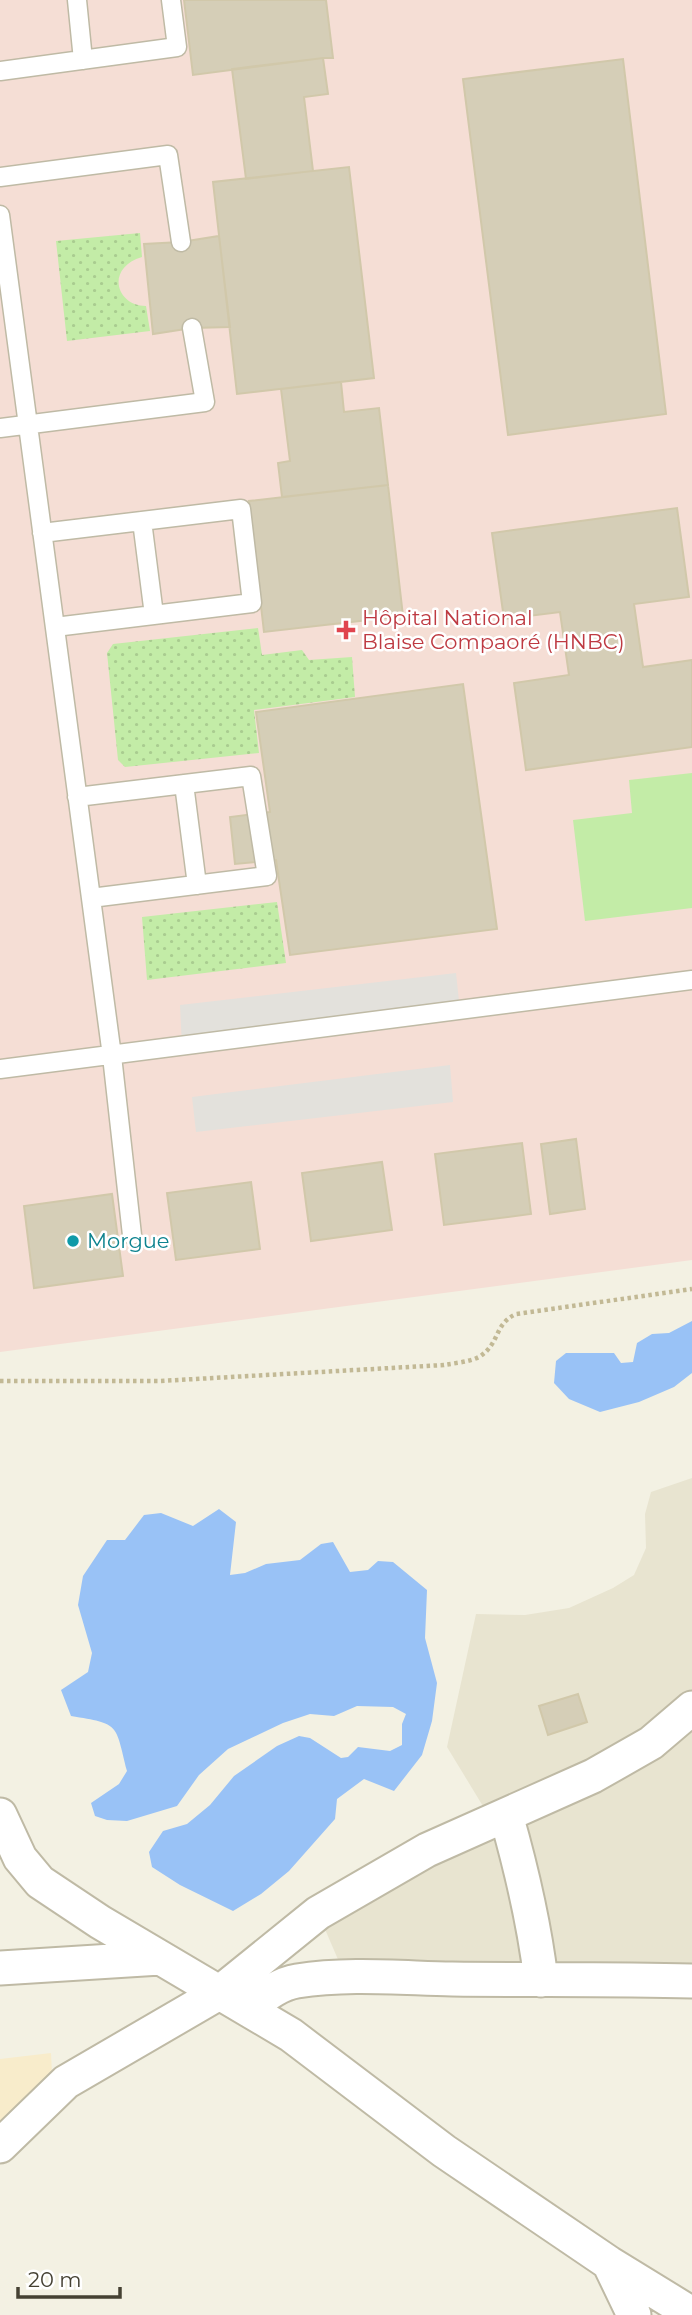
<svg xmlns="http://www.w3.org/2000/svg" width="692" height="2315" font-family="Montserrat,sans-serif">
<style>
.residential{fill:#e8e4d0}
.commercial{fill:#f8eccb}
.medical{fill:#f5ded5}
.grass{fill:url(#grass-dots)}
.park{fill:#c3eca7}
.parking{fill:#e3e1dc}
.water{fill:#99c2f6}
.building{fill:#d5ceb7;stroke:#d1c8aa;stroke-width:2}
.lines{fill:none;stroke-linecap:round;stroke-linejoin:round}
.service-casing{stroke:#bfbaa5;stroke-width:21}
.minor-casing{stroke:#bfbaa5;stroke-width:37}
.path{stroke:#c2b995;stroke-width:4.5;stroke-dasharray:3.5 3.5;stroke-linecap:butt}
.service{stroke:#fff;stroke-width:18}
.minor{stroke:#fff;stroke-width:33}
.health-dot{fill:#e0444e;stroke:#fff;stroke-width:2.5}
.culture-dot{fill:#0f9aa8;stroke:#fff;stroke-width:2.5}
.labels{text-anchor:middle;stroke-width:5;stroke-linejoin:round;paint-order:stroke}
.health-label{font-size:21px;fill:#be3a42;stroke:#fff;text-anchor:start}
.culture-label{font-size:21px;fill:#0d838f;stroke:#fff;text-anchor:start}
</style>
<defs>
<pattern id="grass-dots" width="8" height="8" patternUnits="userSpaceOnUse" patternTransform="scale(1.75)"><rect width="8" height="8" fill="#c3eca7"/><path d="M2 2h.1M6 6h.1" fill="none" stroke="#a9cc90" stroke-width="1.8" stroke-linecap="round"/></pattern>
</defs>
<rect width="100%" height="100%" fill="#f3f1e3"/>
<path class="residential" d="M692 1478V1973L346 1978 318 1913 492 1821 447 1747 476 1614 525 1615 569 1608 613 1588 634 1575 646 1548 645 1514 651 1492Z"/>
<path class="commercial" d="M51 2053 53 2095 0 2145V2059Z"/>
<path class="medical" d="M0 0H692V1260L0 1352Z"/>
<path class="grass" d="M140 233 142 257C105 268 116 306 146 306L150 331 67 341 56 241Z
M258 628 262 655 302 650 309 660 352 657 355 697 254 710 259 753 125 767 118 760 107 653 113 644Z
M277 902 286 963 147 980 142 917Z"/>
<path class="park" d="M692 773V908L585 921 573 820 632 813 629 780Z"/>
<path class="parking" d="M456 973 460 1010 182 1047 180 1005Z
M450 1065 453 1102 196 1132 192 1097Z"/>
<path class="water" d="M692 1321V1373L674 1387 639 1402 600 1412 569 1399 554 1383 556 1361 566 1353H614L621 1363 633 1362 637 1343 652 1334 669 1333Z
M219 1509 236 1522 230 1575 245 1573 266 1564 300 1560 321 1544 333 1542 350 1572 368 1570 378 1561 393 1562 427 1590 425 1638 437 1683 432 1721 422 1755 394 1791 364 1779 337 1799 335 1819 289 1871 261 1894 233 1911 180 1885 152 1867 149 1852 163 1831 187 1824 210 1805 234 1776 277 1746 299 1736 310 1738 341 1758 348 1757 358 1747 390 1751 402 1745V1724L406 1714 393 1707 357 1706 334 1716 310 1714 283 1723 228 1749 199 1775 177 1806 127 1821 107 1820 95 1816 91 1803 119 1784 127 1771C115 1723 120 1724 71 1716L61 1690 88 1672 92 1653 78 1605 83 1576 107 1540H125L144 1515 161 1513 193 1526Z"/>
<path class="building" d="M184 0H326L333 58H323L193 75Z
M323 58 328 94 304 97 313 171 246 179 232 69Z
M623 59 666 414 508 435 463 79Z
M349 167 374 378 237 394 213 182Z
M219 236 230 327 192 328 153 334 144 244 181 242Z
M341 382 344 412 379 408 388 485 282 497 278 463 290 461 281 389Z
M388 485 403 616 264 632 249 501Z
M677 508 689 597 634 604 643 667 692 660V747L526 770 514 683 569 675 560 612 504 619 492 533Z
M463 684 497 929 290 955 276 860 235 864 230 817 270 812 256 712Z
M576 1139 585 1209 550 1214 541 1144Z
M522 1143 531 1214 444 1225 435 1154Z
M382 1162 392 1230 311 1241 302 1173Z
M251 1182 260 1249 176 1260 167 1193Z
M112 1194 123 1276 34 1288 24 1206Z
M578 1694 587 1722 548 1735 539 1706Z"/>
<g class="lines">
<defs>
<path id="service" d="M77 0 83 60
M0 71 177 47 171 0
M0 177 168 155 181 242
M0 215 112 1056 132 1235
M0 428 205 402 192 328
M142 521 154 615
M42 533 241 509 252 603 55 627
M184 784 197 885
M77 797 251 776 267 876 91 898
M0 1069 692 980"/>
<path id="minor" d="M0 1815 20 1858 40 1882 100 1922 291 2035 444 2151 609 2263 692 2314
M506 1815C522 1871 534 1921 541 1980
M0 1968 160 1958
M247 2009C262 1998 278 1984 297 1981 348 1973 401 1978 452 1979 532 1980 612 1979 692 1981
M0 2146 66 2082 219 1993 318 1913 427 1850 593 1776 651 1743 692 1708
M609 2263 634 2315"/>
</defs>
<use href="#service" class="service-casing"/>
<use href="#minor" class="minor-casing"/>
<path class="path" d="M0 1381H160L444 1365C455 1363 469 1362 479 1357 501 1343 493 1325 516 1314L692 1289"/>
<use href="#service" class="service"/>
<use href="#minor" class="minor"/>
</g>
<path class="health-dot" d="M342.5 619.5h7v7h7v7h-7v7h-7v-7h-7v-7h7z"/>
<circle class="culture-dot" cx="73" cy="1241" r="7"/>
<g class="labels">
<g class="health-label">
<text x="362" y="625">Hôpital National<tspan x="362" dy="24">Blaise Compaoré (HNBC)</tspan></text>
</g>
<g class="culture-label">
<text x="87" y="1248">Morgue</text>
</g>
</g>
<path d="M18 2287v10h102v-10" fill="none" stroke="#454133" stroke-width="3.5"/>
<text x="28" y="2287" font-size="21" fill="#454133" stroke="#ffffff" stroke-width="5" paint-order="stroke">20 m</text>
</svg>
